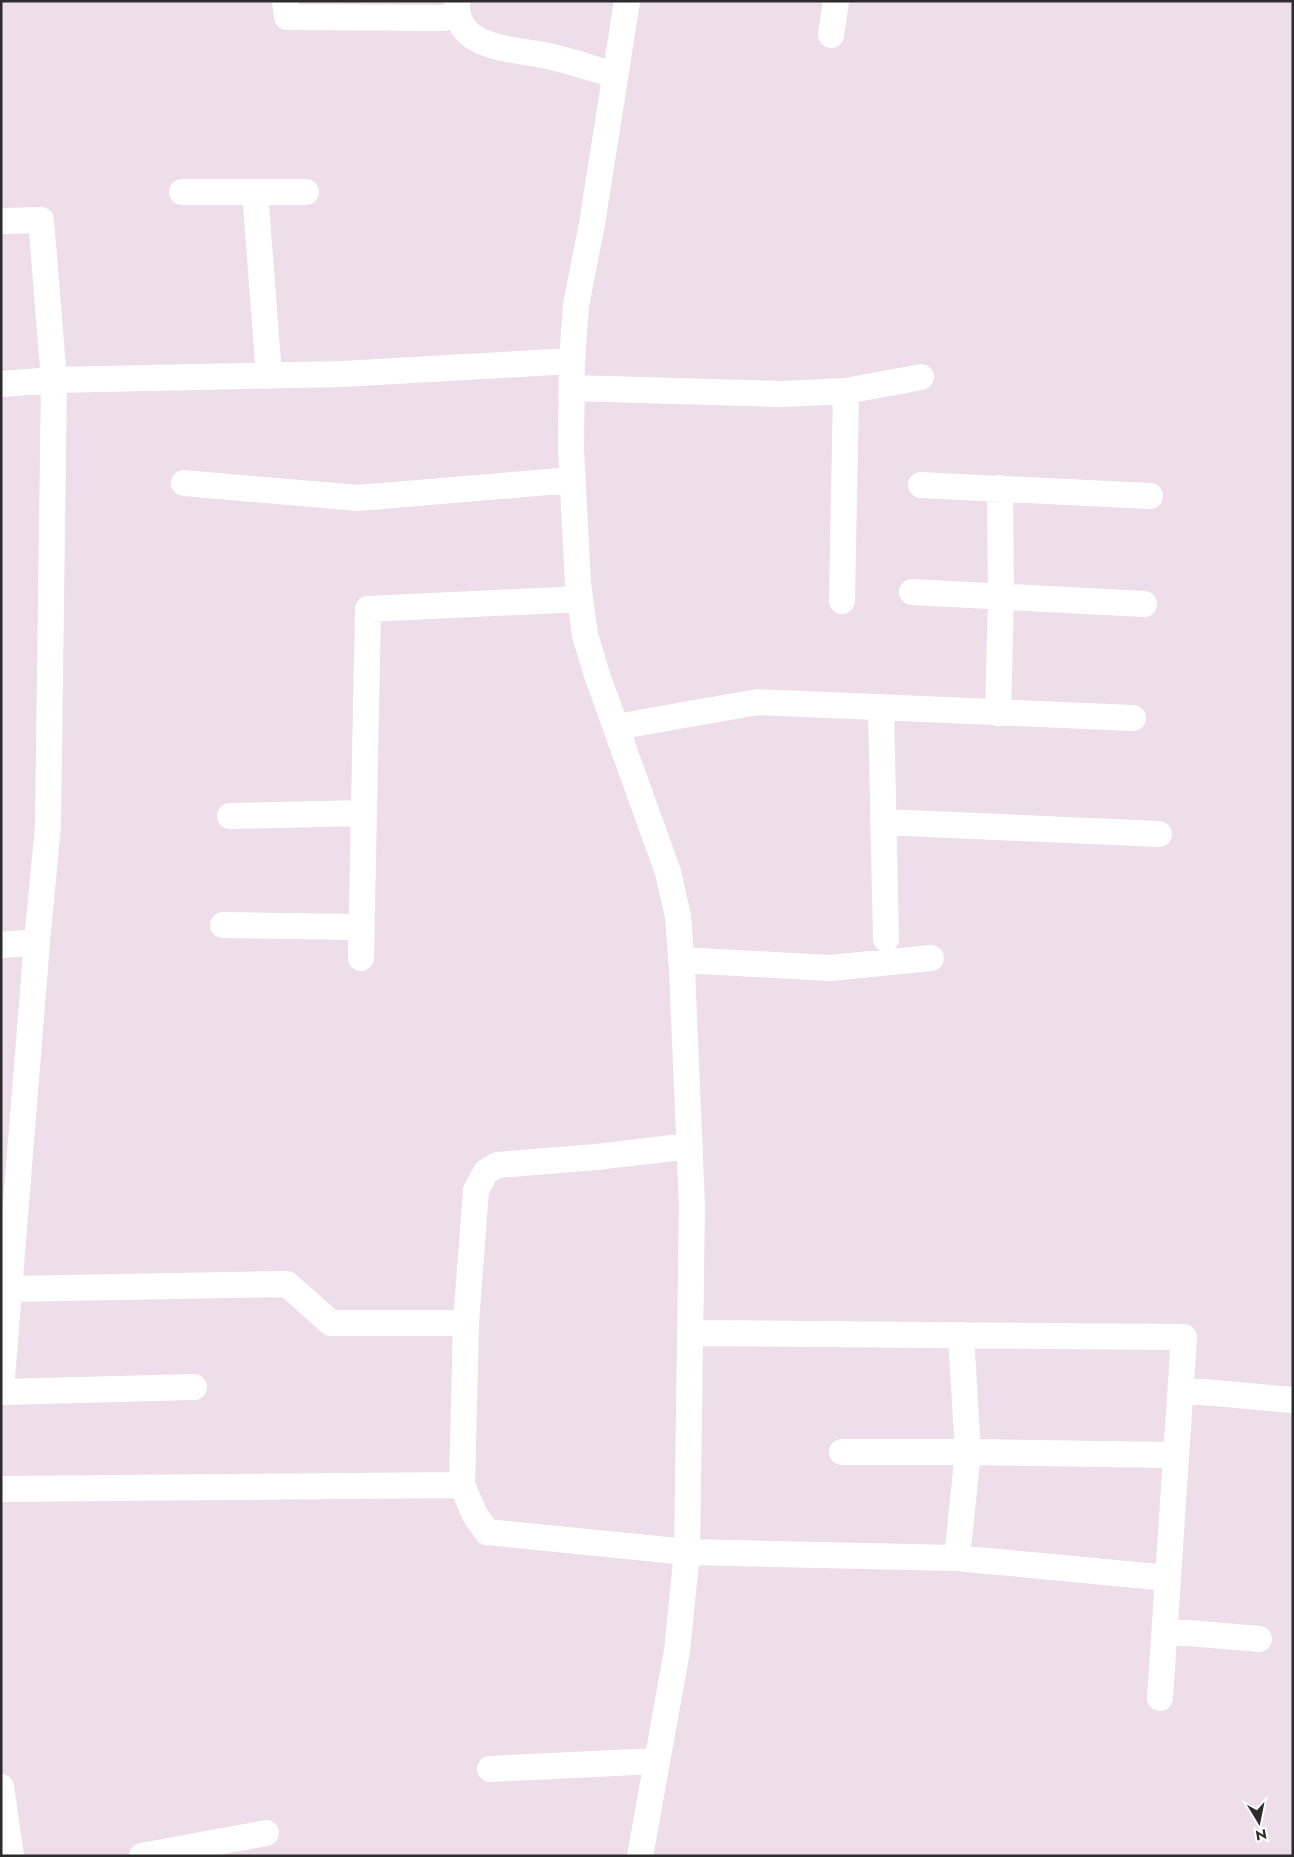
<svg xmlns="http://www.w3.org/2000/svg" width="1294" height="1857" font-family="Jost,sans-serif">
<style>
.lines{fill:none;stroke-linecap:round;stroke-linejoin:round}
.minor{stroke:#fff;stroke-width:26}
</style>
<rect width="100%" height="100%" fill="#eedeea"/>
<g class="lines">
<path class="minor" d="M285 1 287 17 444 18 456 14
M457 1C454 51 514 48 548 56 571 61 593 69 615 75
M627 1 592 224 576 305 572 361 571 449 578 584 585 635 597 675 668 872 678 916 682 969 692 1206 687 1552 677 1651 640 1856
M831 35 836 1
M182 192H306
M255 192 269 376
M1 221 41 220 54 380 1 384
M572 388 782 394 846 391 921 377
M184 483 358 498 572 480
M921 485 1150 496
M912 592 1144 604
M842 601 846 391
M881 707 886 939
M998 713 1001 596 1000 488
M616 727 758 702 1133 718
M230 816 364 813
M883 822 1159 834
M223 925 361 927
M1 945 37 942
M361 958 368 609 580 599
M681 960 830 968 931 958
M9 1289 287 1284 331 1323H466
M690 1333 1184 1337 1160 1698
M1 1390 37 942 48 826 54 380 342 374 572 361
M1181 1390 1293 1400
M1 1392 194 1387
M842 1452H968L1176 1455
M462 1485 475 1515 487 1532 687 1552 957 1558 1168 1578
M1 1489 462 1485 466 1323 476 1190 486 1172 497 1165 596 1157 690 1146
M957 1558 968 1452 961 1335
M1165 1631 1259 1639
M490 1769 657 1761
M1 1787 11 1856
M142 1856 266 1833"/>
</g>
<rect width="1294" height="1857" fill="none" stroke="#2c2c2c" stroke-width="5"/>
<g transform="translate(1259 1822) rotate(170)" stroke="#ffffff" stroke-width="4" paint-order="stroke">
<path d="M0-4L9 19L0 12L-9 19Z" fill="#2c2c2c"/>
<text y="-8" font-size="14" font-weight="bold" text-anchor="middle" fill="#2c2c2c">N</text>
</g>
</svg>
